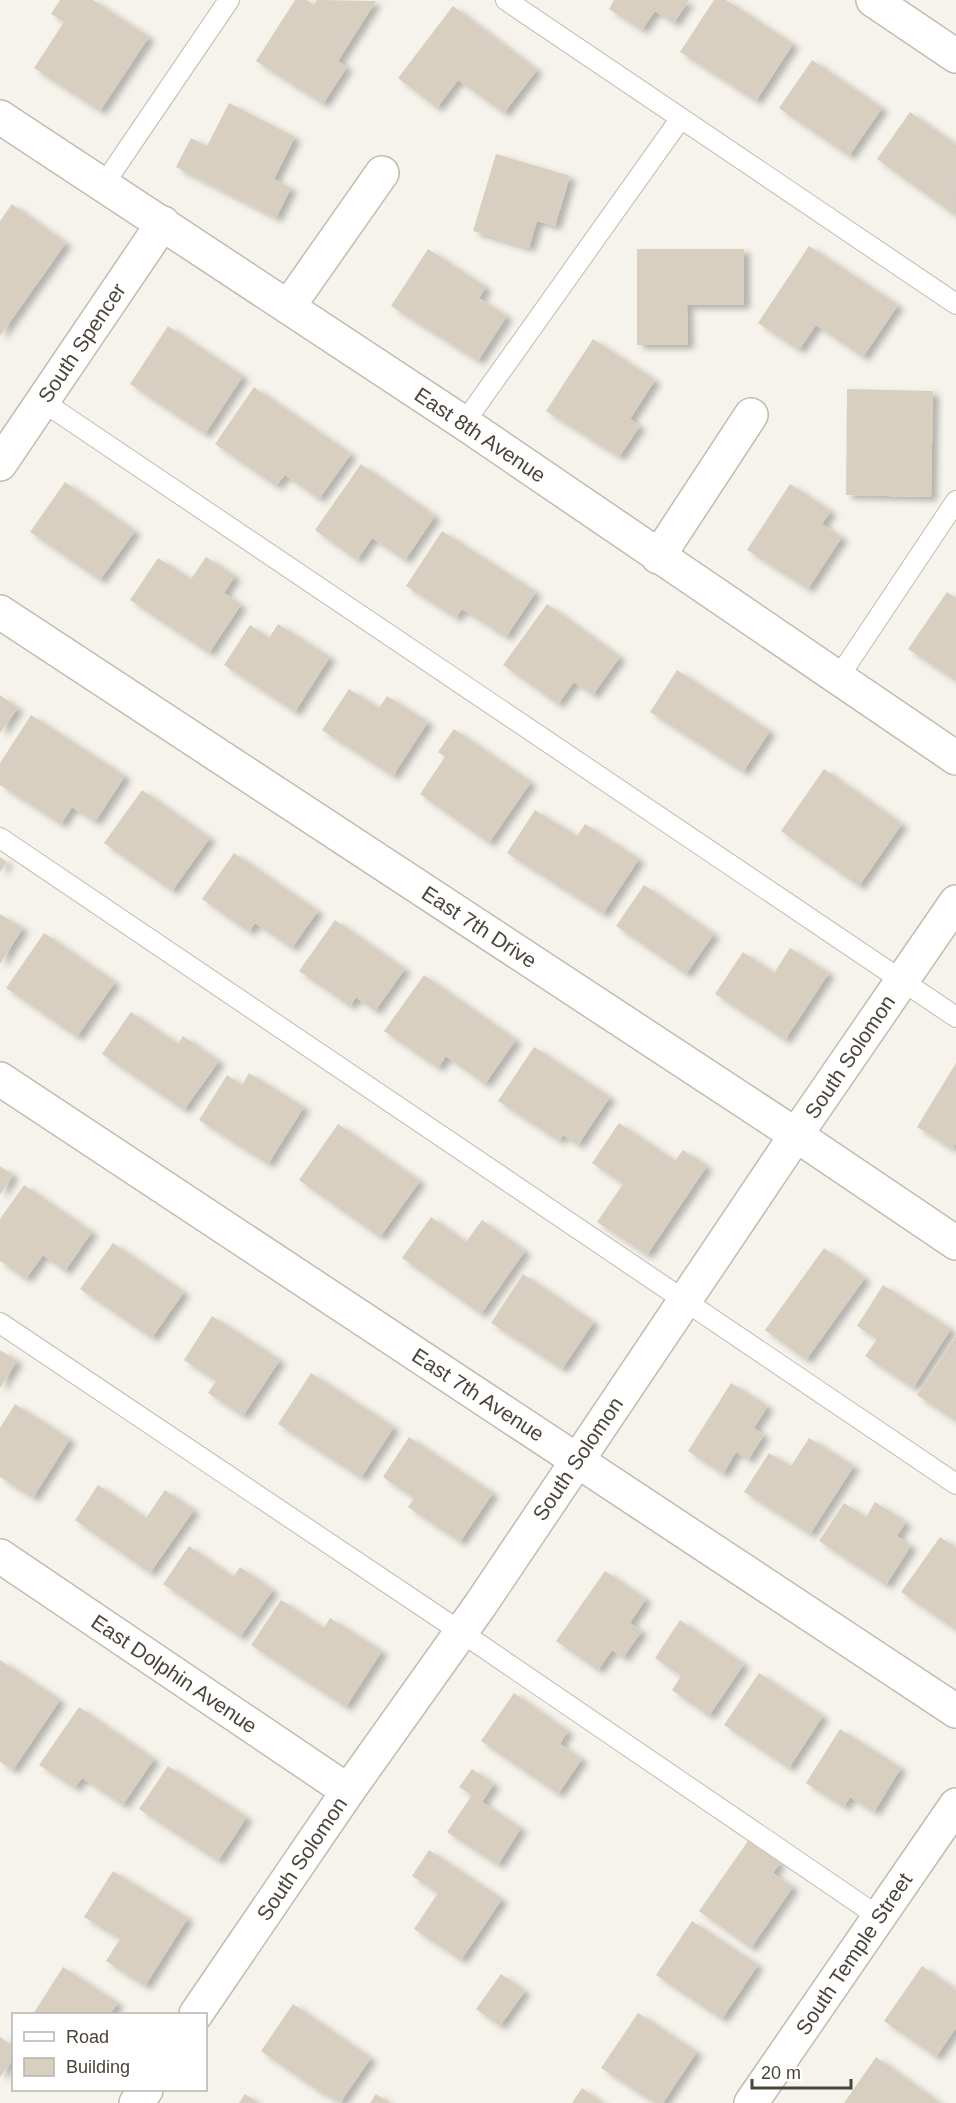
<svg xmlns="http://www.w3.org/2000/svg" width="956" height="2103" font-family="Helvetica,sans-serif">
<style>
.building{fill:#d8cfc1;filter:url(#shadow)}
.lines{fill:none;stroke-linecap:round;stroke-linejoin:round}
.service-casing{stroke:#c2bbae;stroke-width:22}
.minor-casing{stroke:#c2bbae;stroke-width:36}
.tertiary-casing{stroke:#c2bbae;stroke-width:36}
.service{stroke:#fff;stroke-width:20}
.minor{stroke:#fff;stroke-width:33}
.tertiary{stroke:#fff;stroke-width:33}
.labels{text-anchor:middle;stroke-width:4.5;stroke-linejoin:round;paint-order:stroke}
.street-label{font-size:21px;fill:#4b4439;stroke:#fff}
</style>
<defs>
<filter id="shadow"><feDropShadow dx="6" dy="4" stdDeviation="3" flood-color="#0004"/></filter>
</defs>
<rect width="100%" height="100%" fill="#f6f3ec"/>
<path class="building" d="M60 0H93L149 37 100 111 34 68 64 22 51 14Z
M295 0H307L314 5 317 0 376 1 338 61 347 67 323 104 256 61Z
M614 0H689L674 23 655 11 642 30 609 9Z
M714 0H726L793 44 756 101 680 52Z
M453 6 537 70 504 113 458 80 437 108 398 78Z
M812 60 882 108 849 156 779 108Z
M229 103 295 137 274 179 291 188 276 218 176 167 191 138 207 146Z
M910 112 956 145 955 215 877 159Z
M496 154 570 176 555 226 537 221 529 248 473 231Z
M12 204 66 243 0 336V221Z
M809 246 898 305 863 357 816 325 799 350 758 323Z
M428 249 486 287 479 298 507 316 478 361 391 306Z
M637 249H744V305H687L688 345H637Z
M168 326 243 376 205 434 130 384Z
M593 339 655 380 630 419 640 426 619 457 546 411Z
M254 387 351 454 319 499 285 475 276 486 215 444Z
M847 389 933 391 931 497 846 495Z
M361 464 435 516 405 560 372 538 357 560 315 530Z
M65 482 135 531 100 580 30 532Z
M790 484 831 511 822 524 842 537 808 589 747 550Z
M442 531 536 592 506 637 462 609 456 618 406 586Z
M206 557 235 576 224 593 241 605 209 653 130 600 158 558 191 579Z
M947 592 956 598V681L908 649Z
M547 604 620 657 593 695 574 682 558 704 503 665Z
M278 624 330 657 295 712 224 665 250 625 269 638Z
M677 670 770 731 743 772 650 712Z
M349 689 379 708 387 696 428 722 393 776 322 730Z
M0 695 18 708 0 733Z
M31 715 125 776 95 822 72 807 61 824 0 785V763Z
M454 729 531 782 489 843 420 794 445 757 438 752Z
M824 769 902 824 859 886 781 831Z
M142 790 210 838 172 891 104 843Z
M535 810 577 836 585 824 639 859 603 914 507 853Z
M234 853 318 911 292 948 255 923 249 932 202 899Z
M0 857 7 862 0 872Z
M644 885 714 934 686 974 616 926Z
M0 914 23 928 0 964Z
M335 920 405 969 375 1011 356 997 350 1006 299 971Z
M44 933 115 982 77 1037 6 988Z
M790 948 829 973 785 1040 715 994 743 952 774 973Z
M424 975 516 1040 485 1084 446 1056 438 1068 384 1031Z
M131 1012 178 1044 183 1036 219 1061 184 1110 102 1054Z
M534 1047 610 1097 578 1145 563 1135 559 1141 498 1101Z
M956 1063V1143L952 1149 917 1127Z
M249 1073 304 1107 268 1164 199 1120 227 1075 242 1085Z
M619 1123 675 1161 683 1150 707 1166 647 1255 597 1222 623 1184 592 1163Z
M338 1124 420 1181 380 1237 299 1180Z
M0 1166 13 1175 0 1195Z
M24 1185 92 1232 65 1271 43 1255 26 1279 0 1261V1219Z
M431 1217 466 1242 482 1220 525 1251 481 1314 402 1258Z
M113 1243 184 1292 152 1338 80 1289Z
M824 1248 865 1278 806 1360 765 1330Z
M523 1274 594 1322 562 1369 491 1323Z
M883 1285 951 1329 913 1388 865 1356 877 1339 857 1326Z
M212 1316 280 1360 243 1416 208 1393 216 1381 184 1360Z
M956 1336V1421L917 1395Z
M0 1350 17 1361 0 1388Z
M311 1373 394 1427 361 1478 278 1424Z
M731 1383 768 1406 754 1428 764 1435 748 1460 736 1452 723 1474 688 1451Z
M15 1404 70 1439 33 1498 0 1477V1428Z
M409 1437 493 1493 460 1542 408 1507 414 1498 383 1477Z
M809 1438 854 1466 810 1534 744 1492 769 1453 791 1466Z
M98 1485 146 1518 165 1490 194 1510 150 1573 75 1520Z
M875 1502 906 1522 897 1536 911 1546 886 1585 819 1541 844 1503 866 1517Z
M940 1537 956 1548V1630L901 1592Z
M189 1546 233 1577 240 1567 273 1590 240 1637 163 1584Z
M605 1571 646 1599 630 1623 642 1631 623 1658 612 1650 598 1670 556 1641Z
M281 1600 324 1628 330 1618 382 1651 346 1707 251 1645Z
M680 1620 744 1664 709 1716 672 1690 681 1676 655 1658Z
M0 1660 60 1700 13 1770 0 1762Z
M759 1673 823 1716 789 1768 724 1725Z
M514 1693 568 1731 560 1744 582 1759 558 1794 481 1741Z
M79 1707 154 1759 123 1805 82 1778 75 1788 39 1765Z
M840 1729 901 1768 874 1812 850 1797 844 1807 806 1783Z
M168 1766 247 1817 218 1861 139 1809Z
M472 1769 494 1784 482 1802 521 1828 498 1865 447 1832 472 1795 459 1787Z
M748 1841 780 1863 773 1873 793 1887 751 1948 699 1911Z
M429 1850 502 1899 461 1960 414 1929 438 1893 412 1876Z
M113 1871 188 1918 145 1986 106 1961 120 1939 84 1917Z
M692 1921 758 1965 722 2019 656 1975Z
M922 1966 956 1990V2028L936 2057 884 2021Z
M63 1967 118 2003 110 2014H33Z
M501 1974 525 1991 500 2026 476 2009Z
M293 2004 371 2058 340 2103 321 2091 320 2092 261 2051Z
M638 2013 697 2052 663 2103H655L601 2068Z
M0 2037 14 2047V2058L0 2077Z
M876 2057 940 2103H844Z
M582 2088 603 2103H572Z
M245 2094 258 2103H239Z
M376 2094 390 2103H370Z"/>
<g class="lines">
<defs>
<path id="service" d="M506 0 956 304
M104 184 229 0
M42 401 956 1017
M464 423 681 118
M838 678 956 501
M0 838 956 1484
M0 1323 461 1632 879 1917"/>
<path id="minor" d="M873 0 956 56
M0 117 464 423 956 758
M288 307 382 173
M0 464 163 223
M658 557 751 415
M0 612 796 1135 956 1243
M0 1079 956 1711
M0 1556 348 1791
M751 2103 956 1805"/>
<path id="tertiary" d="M196 2014 348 1791 481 1604 796 1135 956 902
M136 2103 146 2090"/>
</defs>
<use href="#service" class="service-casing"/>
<use href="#minor" class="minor-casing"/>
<use href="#tertiary" class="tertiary-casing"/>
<use href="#service" class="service"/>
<use href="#minor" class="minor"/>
<use href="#tertiary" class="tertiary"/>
</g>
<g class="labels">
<g class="street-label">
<text transform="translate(82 343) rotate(-56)" y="7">South Spencer</text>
<text transform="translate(480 435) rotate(34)" y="7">East 8th Avenue</text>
<text transform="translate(479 927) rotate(33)" y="7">East 7th Drive</text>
<text transform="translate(850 1057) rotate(-56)" y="7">South Solomon</text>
<text transform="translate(478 1395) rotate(33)" y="7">East 7th Avenue</text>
<text transform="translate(578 1459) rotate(-56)" y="7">South Solomon</text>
<text transform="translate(174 1674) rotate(34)" y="7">East Dolphin Avenue</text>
<text transform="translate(302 1859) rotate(-56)" y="7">South Solomon</text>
<text transform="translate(854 1954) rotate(-56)" y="7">South Temple Street</text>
</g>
</g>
<rect x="12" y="2013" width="195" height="78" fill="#ffffff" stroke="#b7b4b0" stroke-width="1.5"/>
<rect x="24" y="2032" width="30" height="9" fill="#ffffff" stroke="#b7b4b0" stroke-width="1.5"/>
<text x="66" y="2043" font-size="18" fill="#4b4439">Road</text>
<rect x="24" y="2058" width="30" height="18" fill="#d8cfc1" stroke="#b7b4b0" stroke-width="1.5"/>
<text x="66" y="2073" font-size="18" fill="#4b4439">Building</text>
<path d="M752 2079v9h99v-9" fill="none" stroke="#4b4439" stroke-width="3"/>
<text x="761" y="2079" font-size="18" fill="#4b4439" stroke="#ffffff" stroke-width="4.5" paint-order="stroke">20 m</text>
</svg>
